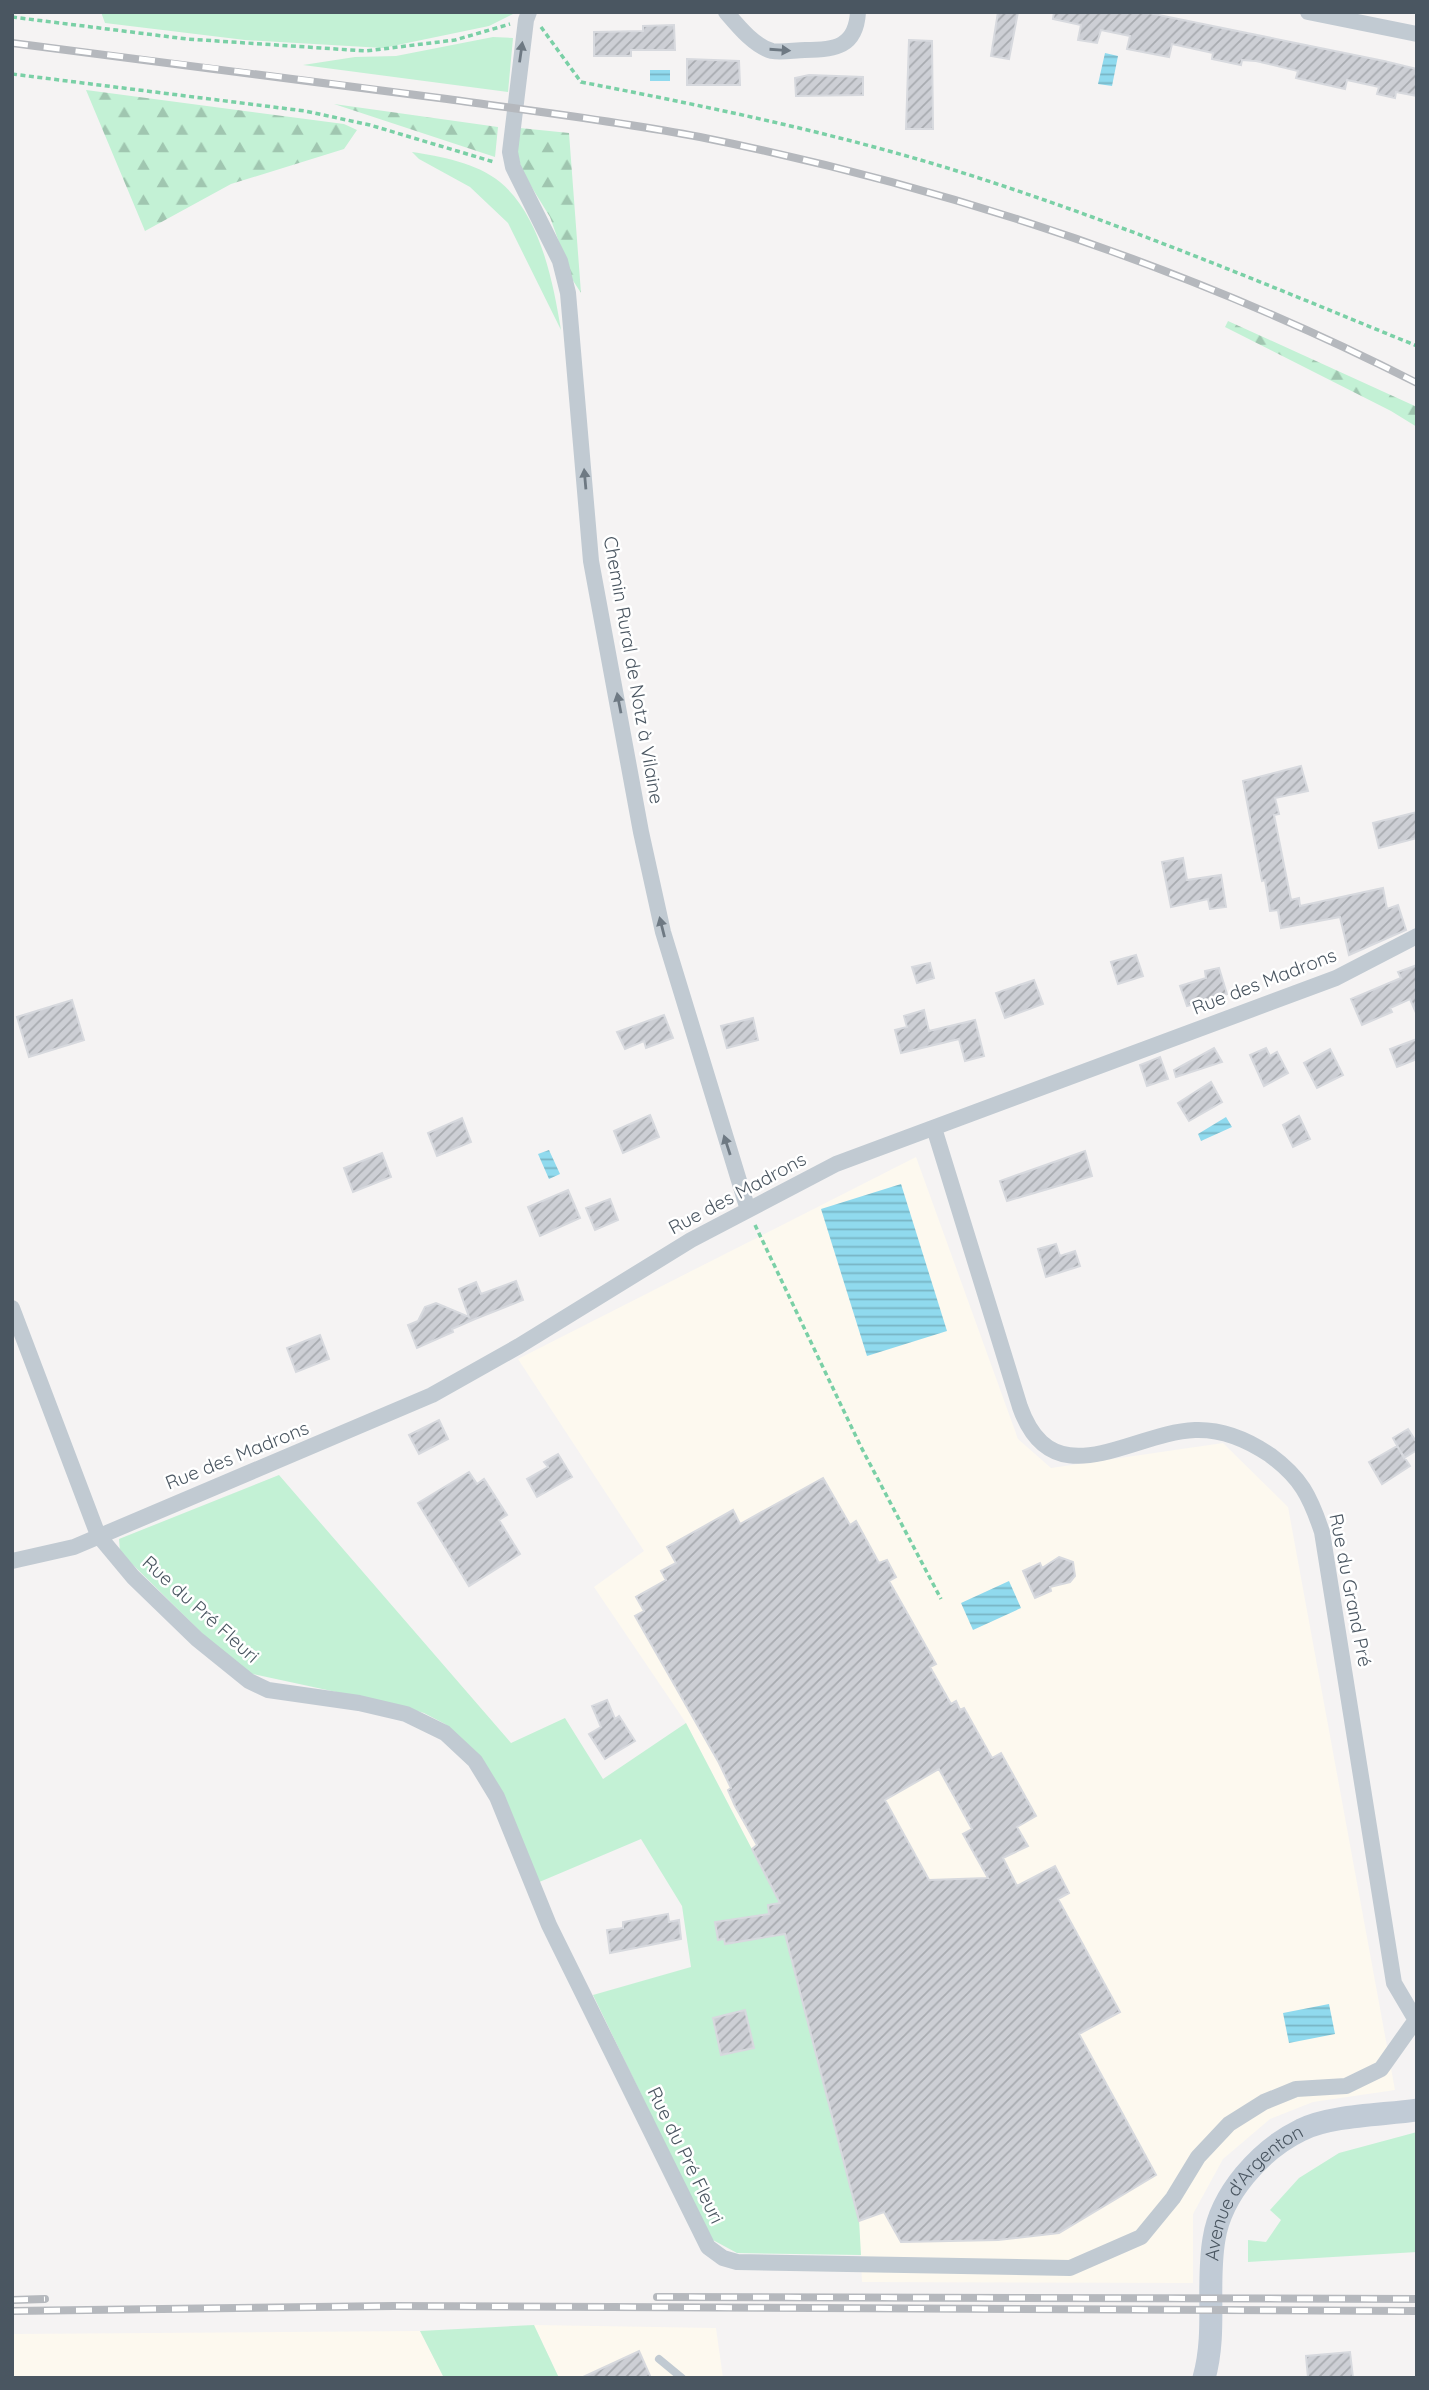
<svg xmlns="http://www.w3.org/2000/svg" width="1429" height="2390" font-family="Quicksand,sans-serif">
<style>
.commercial{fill:#fdf9ef}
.green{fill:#c3f1d5}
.forest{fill:url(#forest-firs)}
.water{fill:url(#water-rules)}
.building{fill:url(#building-hatch);stroke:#d7d9de;stroke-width:2;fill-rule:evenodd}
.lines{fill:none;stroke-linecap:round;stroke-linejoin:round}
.path{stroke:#7ad0a6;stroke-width:3.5;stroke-dasharray:5 3.5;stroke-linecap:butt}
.lane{stroke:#c1cad2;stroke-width:8}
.street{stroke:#c1cad2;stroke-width:16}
.secondary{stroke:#c1cbd6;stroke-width:23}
.rail-casing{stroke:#b5b8bd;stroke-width:8}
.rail{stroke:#fff;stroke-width:5;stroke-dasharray:16;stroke-linecap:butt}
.oneway{fill:#6e7983}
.labels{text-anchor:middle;stroke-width:5;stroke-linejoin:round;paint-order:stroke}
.street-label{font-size:19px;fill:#4a5661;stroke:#fff}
</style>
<defs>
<pattern id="forest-firs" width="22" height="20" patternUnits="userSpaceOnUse" patternTransform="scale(1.75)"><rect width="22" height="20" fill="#c3f1d5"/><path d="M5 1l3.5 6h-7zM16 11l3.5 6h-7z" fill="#a0c6b0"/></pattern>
<pattern id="water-rules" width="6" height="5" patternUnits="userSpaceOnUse" patternTransform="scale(1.75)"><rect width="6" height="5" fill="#90daee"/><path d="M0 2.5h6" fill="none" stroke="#78b4c4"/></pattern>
<pattern id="building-hatch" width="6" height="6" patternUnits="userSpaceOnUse" patternTransform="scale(1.75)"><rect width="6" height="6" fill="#cdcfd5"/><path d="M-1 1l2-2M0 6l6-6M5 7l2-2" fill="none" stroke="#a8abb0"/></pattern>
</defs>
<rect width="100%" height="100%" fill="#f5f3f3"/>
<path class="commercial" d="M916 1157 1018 1439 1051 1468 1223 1443 1288 1507 1395 2090 1313 2102 1270 2119 1223 2159 1193 2214V2283L862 2282 859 2220 787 1942 780 1903 686 1723 594 1587 644 1551 518 1359Z
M534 2325 716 2328 723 2378H559Z
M420 2331 444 2378H12V2334Z"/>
<path class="green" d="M101 12H517L489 26 383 48 245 40 105 23Z
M493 37 513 38 508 92 303 65 355 57 396 56Z
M412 152C440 156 477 163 500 182 540 215 553 281 561 330L508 223 470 187 419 159Z
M279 1475 511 1743 565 1718 603 1779 686 1723 780 1903 787 1942 859 2220 861 2255 737 2253 711 2239 593 1995 691 1967 682 1906 641 1839 537 1883 474 1750 445 1724 424 1713 392 1704 248 1673 219 1650 120 1552 119 1539Z
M1417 2132V2252L1248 2262V2240L1266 2242 1281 2220 1270 2210 1299 2178 1339 2153Z
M534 2325 559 2378H444L420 2331Z"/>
<path class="forest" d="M86 90 344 124 357 130 344 149 231 184 145 231Z
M334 104 498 127 495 157Z
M520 128 569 133 581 293 572 279 550 217 523 173 517 153Z
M1228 321 1417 407V427L1391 411 1225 327Z"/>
<path class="water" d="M1105 53 1118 56 1112 86 1098 84Z
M650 70H670V81H650Z
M1226 1117 1232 1127 1201 1141 1198 1134Z
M549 1150 560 1174 549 1179 538 1154Z
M901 1184 947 1331 867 1356 821 1209Z
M1009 1581 1021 1608 973 1630 961 1603Z
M1329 2004 1335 2034 1289 2043 1283 2013Z"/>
<path class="building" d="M998 12H1018L1009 59 991 56Z
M1054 12H1144L1384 61 1417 69V96L1396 92 1395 98 1377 94 1379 87 1347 80 1345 89 1296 78 1298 71 1256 61 1242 60 1241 65 1212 59 1213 53 1172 44 1169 57 1127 49 1130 36 1101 30 1097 43 1078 40 1081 25 1053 19Z
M674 25 675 50H631V56H594V32L643 31V26Z
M909 40 932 41 933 129H906Z
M687 59 739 61 740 85H687Z
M809 75 863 77V95L796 96 795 78Z
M1301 766 1308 791 1275 798 1279 814 1274 815 1291 900 1299 898 1300 906 1383 888 1387 909 1398 905 1406 930 1349 955 1340 917 1281 928 1278 910 1270 911 1265 880 1262 881 1243 781Z
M1417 812V838L1379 848 1373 823Z
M1183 858 1187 880 1221 875 1226 907 1210 909 1208 899 1171 907 1162 862Z
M1136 955 1143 976 1118 984 1111 962Z
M930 963 934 978 917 983 912 967Z
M1417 965V1015L1410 999 1390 1008 1392 1012 1362 1025 1351 999 1401 978 1398 972Z
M1219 968 1227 994 1187 1006 1180 986 1206 978 1205 971Z
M1034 980 1043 1004 1005 1018 996 993Z
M72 1000 84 1040 29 1057 17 1017Z
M924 1010 929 1031 975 1020 984 1056 965 1061 959 1039 901 1053 895 1030 907 1027 904 1016Z
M664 1015 673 1038 646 1048 644 1041 625 1049 617 1032Z
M753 1018 758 1040 727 1048 721 1026Z
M1417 1039V1059L1397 1067 1390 1049Z
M1214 1048 1222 1062 1176 1077 1174 1070Z
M1266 1048 1270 1056 1277 1052 1288 1073 1264 1086 1250 1055Z
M1330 1049 1343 1075 1317 1088 1304 1063Z
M1160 1057 1168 1079 1147 1086 1140 1065Z
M1211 1082 1222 1102 1189 1121 1178 1103Z
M650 1115 659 1137 623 1153 614 1131Z
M1299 1116 1310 1139 1293 1147 1283 1125Z
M462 1118 471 1142 437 1156 428 1133Z
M1085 1151 1092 1176 1007 1201 1000 1181Z
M382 1153 391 1177 353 1192 344 1168Z
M568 1190 580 1218 540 1236 528 1207Z
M610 1199 618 1220 595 1230 586 1208Z
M1056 1244 1060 1256 1075 1251 1080 1266 1046 1277 1038 1249Z
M516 1281 523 1300 475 1319 452 1329 453 1332 417 1348 408 1325 418 1321 425 1307 436 1303 469 1317 459 1289 476 1282 481 1294Z
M320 1335 329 1359 296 1372 287 1348Z
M439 1420 448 1439 419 1454 409 1435Z
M1408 1429 1417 1443V1450L1404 1458 1393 1438Z
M1397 1446 1410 1466 1382 1484 1369 1462Z
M558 1454 572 1477 537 1497 527 1479 548 1467 544 1462Z
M469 1472 477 1484 484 1479 507 1515 499 1520 520 1554 469 1586 418 1503Z
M823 1478 850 1525 856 1521 879 1563 887 1560 896 1577 889 1581 936 1664 930 1667 951 1704 956 1701 960 1710 964 1708 992 1758 1001 1753 1036 1816 1017 1827 1028 1846 1003 1858 1017 1886 1055 1866 1069 1893 1058 1899 1120 2012 1079 2034 1156 2175 1059 2233 998 2240 901 2242 884 2212 859 2221 785 1934 725 1944 724 1939 718 1940 715 1922 769 1914 768 1905 780 1903 752 1849 757 1845 735 1806 728 1790 731 1788 719 1763 635 1616 644 1611 636 1597 666 1580 661 1571 676 1563 667 1547 733 1510 740 1524ZM939 1769 972 1829 963 1834 988 1878 929 1880 885 1800Z
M1059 1557 1073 1562 1075 1576 1070 1582 1050 1587 1051 1591 1035 1598 1023 1571 1040 1563 1042 1568Z
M607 1700 615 1719 619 1716 635 1741 605 1759 589 1734 601 1727 592 1706Z
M668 1914 669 1922 679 1920 681 1939 610 1953 607 1930 623 1928V1922Z
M745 2010 754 2048 721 2055 713 2018Z
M639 2351 651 2378H581Z
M1350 2352 1353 2378H1308L1306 2356Z"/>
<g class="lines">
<path class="path" d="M12 17 187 39 366 51 455 40 510 24
M541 27 581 82C715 108 851 136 982 179 1130 227 1273 287 1417 346
M12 74 305 111 370 125 494 162
M755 1225 861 1447 941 1599"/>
<path class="lane" d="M659 2359 682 2378"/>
<path class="street" d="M529 12 526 20 510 152 513 167 560 261 568 293 591 561 641 832 663 932 748 1210
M726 12C738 26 754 46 772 51 782 53 795 50 805 50 835 50 856 47 858 12
M1308 12 1417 34
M934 1128 1020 1407C1053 1500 1132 1432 1195 1430 1222 1429 1248 1440 1270 1455 1301 1478 1310 1496 1322 1532L1394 1983 1417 2022
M12 1308 98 1535 133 1577 197 1639 249 1681 268 1690 359 1703 406 1714 445 1733 475 1761 497 1797 549 1925 708 2247 723 2258 737 2262 1070 2268 1141 2237 1173 2198 1198 2157 1229 2124 1264 2102 1296 2089 1346 2086 1381 2069 1415 2021
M12 1561 74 1547 432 1395 519 1346 691 1240 836 1164 1336 978 1417 936"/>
<path class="secondary" id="s1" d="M1204 2378C1217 2332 1206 2285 1214 2239 1221 2194 1260 2150 1301 2130 1330 2115 1384 2115 1417 2110"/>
<defs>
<path id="rail" d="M12 43C157 61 302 79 447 99 532 111 616 121 700 137 948 187 1191 268 1417 383
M657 2297 1417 2299
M12 2300 45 2299
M12 2311 394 2306 1417 2311"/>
</defs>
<use href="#rail" class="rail-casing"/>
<use href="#rail" class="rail"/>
</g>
<defs><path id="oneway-solid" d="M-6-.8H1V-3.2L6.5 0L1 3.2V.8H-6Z" transform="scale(1.75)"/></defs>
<g class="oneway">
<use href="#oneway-solid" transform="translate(780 50) rotate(4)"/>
<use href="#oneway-solid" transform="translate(521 52) rotate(-82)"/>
<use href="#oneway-solid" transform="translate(585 479) rotate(-95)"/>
<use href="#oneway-solid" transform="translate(619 703) rotate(-101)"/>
<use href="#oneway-solid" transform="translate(662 927) rotate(-104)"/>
<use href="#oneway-solid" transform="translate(727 1145) rotate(-108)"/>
</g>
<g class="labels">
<g class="street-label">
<text transform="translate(634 670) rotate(80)" y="7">Chemin Rural de Notz à Vilaine</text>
<text transform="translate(1264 981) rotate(-21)" y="7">Rue des Madrons</text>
<text transform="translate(737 1193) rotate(-28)" y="7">Rue des Madrons</text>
<text transform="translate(237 1455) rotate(-22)" y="7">Rue des Madrons</text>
<text transform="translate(1351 1590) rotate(79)" y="7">Rue du Grand Pré</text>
<text transform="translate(201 1609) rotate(42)" y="7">Rue du Pré Fleuri</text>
<text transform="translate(686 2155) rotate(64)" y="7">Rue du Pré Fleuri</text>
<text dy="7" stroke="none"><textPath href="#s1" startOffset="201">Avenue d'Argenton</textPath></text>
</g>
</g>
<rect width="1429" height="2390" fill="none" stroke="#4a5661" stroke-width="28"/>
</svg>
